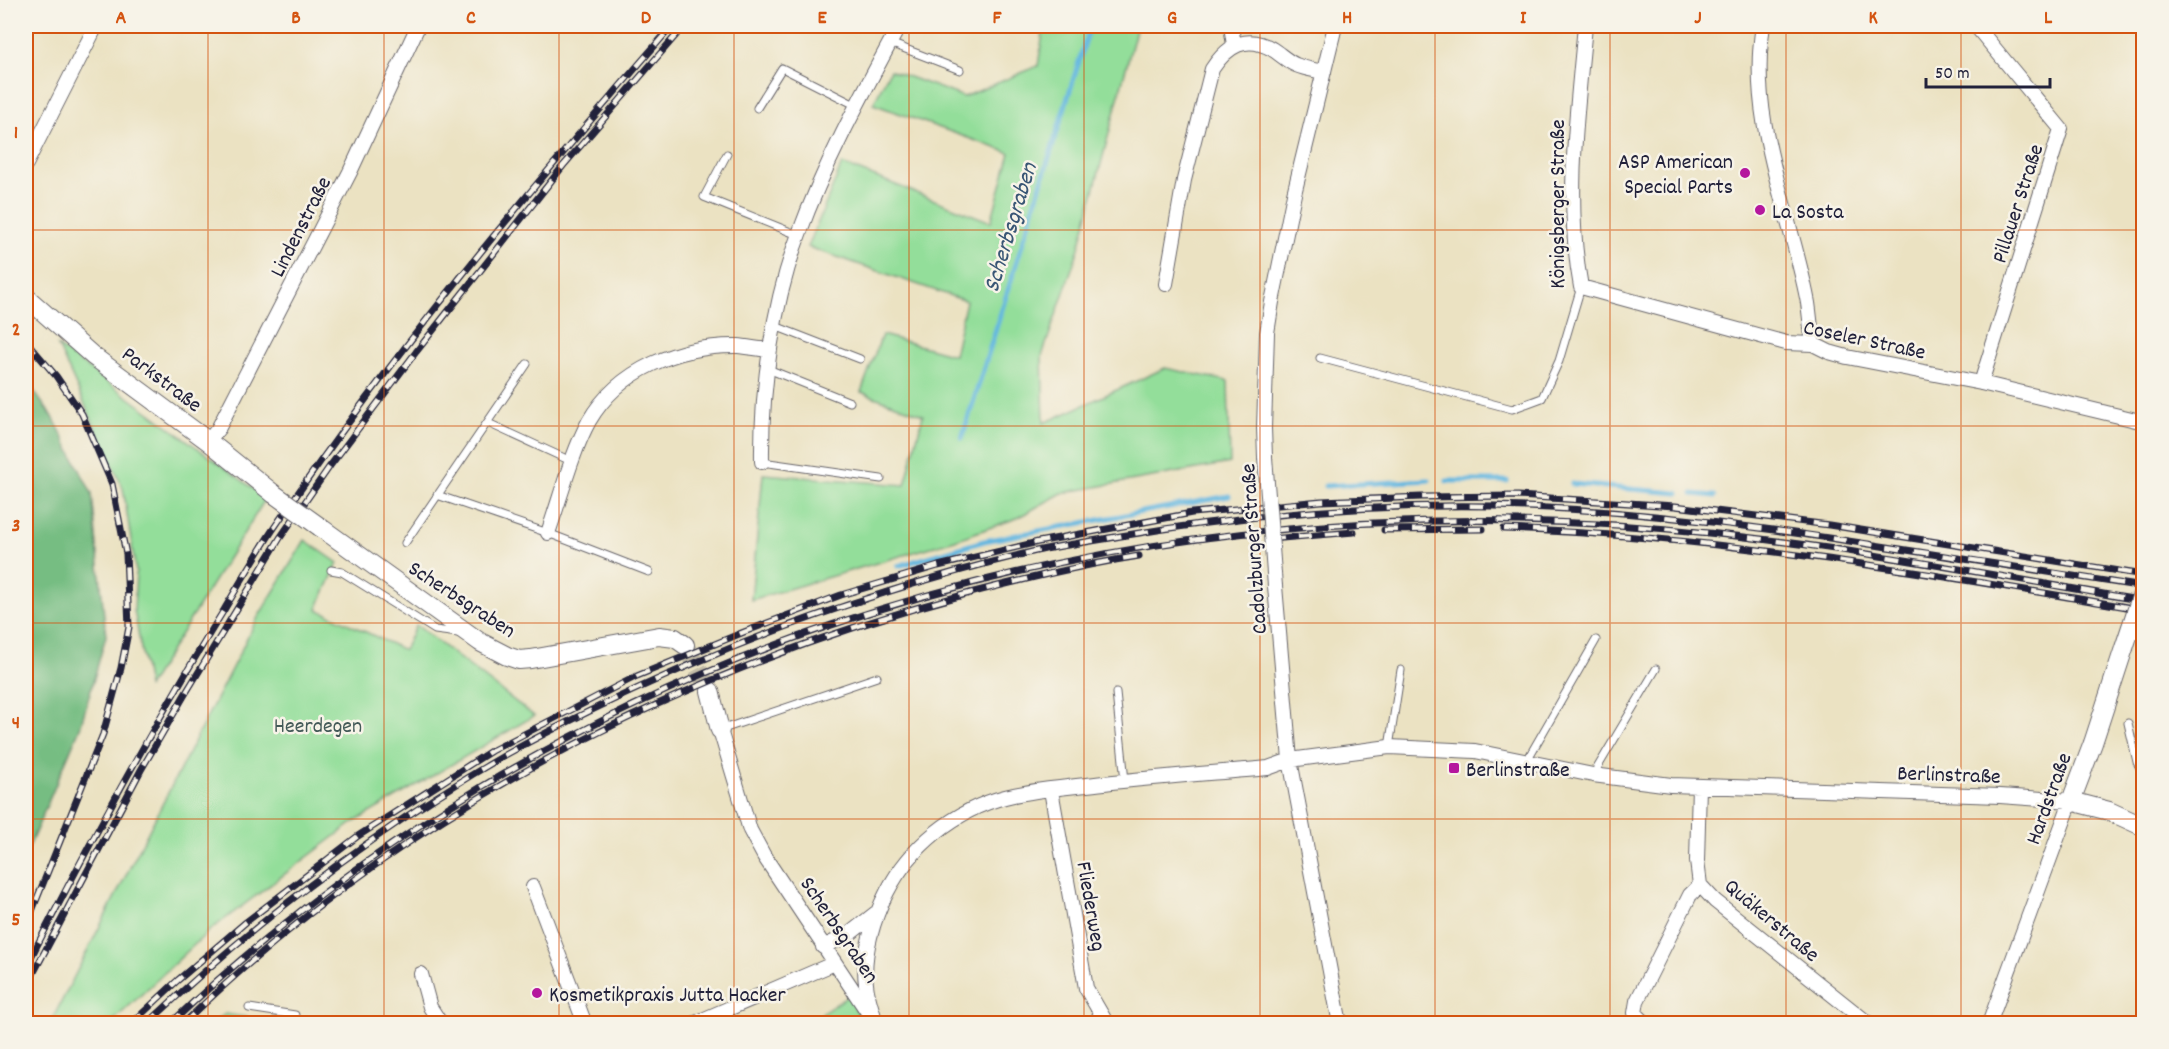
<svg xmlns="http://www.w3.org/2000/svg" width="2169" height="1049" font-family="Dekko,sans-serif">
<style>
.green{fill:#93de9a;stroke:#5a806a;stroke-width:1.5}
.forest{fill:#76bd82;stroke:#4c705e;stroke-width:1.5}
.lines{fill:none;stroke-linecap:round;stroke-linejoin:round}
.stream{stroke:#64b7e0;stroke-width:5}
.tertiary-tunnel{stroke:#c3bca7;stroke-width:18;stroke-dasharray:18 9;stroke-linecap:butt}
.service-casing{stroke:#68656a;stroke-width:9}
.minor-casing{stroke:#68656a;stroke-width:16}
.tertiary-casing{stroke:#68656a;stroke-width:20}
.service{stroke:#fff;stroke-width:7}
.minor{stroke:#fff;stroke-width:14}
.tertiary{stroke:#fff;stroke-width:18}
.rail-casing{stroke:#22223b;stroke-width:7}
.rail{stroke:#f7f3e8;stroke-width:4.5;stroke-dasharray:14;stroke-linecap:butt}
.minor-bridge-casing{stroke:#68656a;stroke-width:16;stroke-linecap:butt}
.tertiary-bridge-casing{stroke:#68656a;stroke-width:20;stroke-linecap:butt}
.minor-bridge{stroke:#fff;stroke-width:14}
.tertiary-bridge{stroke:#fff;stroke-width:18}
.grid{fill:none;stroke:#d45411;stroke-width:1.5;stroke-opacity:0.55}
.poi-dot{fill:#b5179e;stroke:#f7f3e8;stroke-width:2}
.labels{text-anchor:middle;stroke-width:5;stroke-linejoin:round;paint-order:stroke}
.poi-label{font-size:22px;fill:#22223b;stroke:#f7f3e8;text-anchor:start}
.street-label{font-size:22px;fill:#22223b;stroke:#f7f3e8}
.park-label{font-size:22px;fill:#445a58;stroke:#f7f3e8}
.water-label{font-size:24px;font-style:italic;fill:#395675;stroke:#f7f3e8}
.neatline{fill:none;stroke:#d45411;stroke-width:2}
.grid-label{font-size:20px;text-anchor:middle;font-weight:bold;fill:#d45411}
</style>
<rect width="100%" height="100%" fill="#f7f3e8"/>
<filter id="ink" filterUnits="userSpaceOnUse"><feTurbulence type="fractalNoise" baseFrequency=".0167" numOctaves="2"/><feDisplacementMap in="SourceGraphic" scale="12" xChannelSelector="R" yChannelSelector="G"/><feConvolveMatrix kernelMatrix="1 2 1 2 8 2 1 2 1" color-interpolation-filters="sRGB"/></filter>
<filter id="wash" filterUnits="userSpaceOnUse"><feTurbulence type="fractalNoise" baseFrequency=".008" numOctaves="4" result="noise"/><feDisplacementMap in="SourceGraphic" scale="24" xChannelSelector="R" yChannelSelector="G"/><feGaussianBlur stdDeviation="1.35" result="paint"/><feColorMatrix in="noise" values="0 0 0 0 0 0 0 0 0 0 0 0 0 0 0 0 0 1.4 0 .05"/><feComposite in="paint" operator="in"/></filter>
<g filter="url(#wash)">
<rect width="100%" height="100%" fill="#ebe2c2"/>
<path class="green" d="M1044 26H1137L1079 248 1042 356 1044 423 1165 368 1228 381 1230 463 1062 493 1017 518 955 540 751 600 763 474 905 485 923 415 861 392 882 335 954 355 966 301 808 247 842 164 991 222 1010 153 873 104 890 70 964 97 1038 66Z
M58 346 266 498 148 687 134 610 136 572 123 488Z
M305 540 338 563 317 609 404 650 416 625 534 716 354 822 209 931 111 1023 50 1024 257 619Z
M2143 666V748C2136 724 2136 689 2143 666Z
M848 996 864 1023H808Z
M225 1014 287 1023H213Z"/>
<path class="forest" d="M26 380 55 421 92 494 106 636 80 728 26 854Z"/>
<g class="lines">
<path class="stream" d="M962 438 1090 26
M1447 481H1507
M1572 484 1678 493
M1325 486 1429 480
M1693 494 1715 496
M898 566 984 541 1229 496"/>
</g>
</g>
<g filter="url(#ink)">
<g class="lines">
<path class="tertiary-tunnel" d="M685 645 710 691"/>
<defs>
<path id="service" d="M890 43 960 70
M757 108 782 68 857 106
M727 154 704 197 798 235
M775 326 860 359
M1320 358 1512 409 1542 398 1559 361 1581 287
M768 369 850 402
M488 423 573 462
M762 462 881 479
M437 495 548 533 649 572
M405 543 527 364
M331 570 342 572 435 630 458 633
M1116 693 1125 781
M2128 723 2137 762 2144 775
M720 730 877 677
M1389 747 1401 670
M1526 762 1596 640
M1593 775 1656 669
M249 1008 295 1015 297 1024"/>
<path id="minor" d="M1231 26 1234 45
M1585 26C1577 110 1565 203 1581 287L1786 343 1813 344 1829 352 1847 357 1981 383 2144 422
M1763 26C1747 120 1791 212 1808 303 1810 317 1811 330 1813 344
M1976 26 2061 129 1981 383
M26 164 96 26
M1166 284 1184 180 1212 69C1227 46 1246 34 1272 49 1280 54 1288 62 1296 65 1305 69 1315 70 1324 72
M208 441 218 429 350 172 418 26
M1265 457 1264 428 1267 333 1272 302 1294 194 1335 26
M762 462C761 389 773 303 799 234 825 162 863 93 899 26
M548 533C560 499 572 452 589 421 619 369 680 345 738 346 748 347 759 349 770 350
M1275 586 1290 760 1340 1024
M720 730 750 830 764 856 871 1017
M1699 786 1697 861 1700 885 1715 901 1869 1024
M1051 790 1086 988 1107 1024
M533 887 585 1024
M823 947 848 935 876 913
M421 974 430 1007 441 1024
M693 1024 835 963
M876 1024C873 1011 867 997 866 984 862 955 874 917 887 892 910 847 955 810 1005 797 1037 789 1071 787 1104 783 1158 777 1213 773 1268 768L1290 760 1389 747 1475 751 1593 775 1671 785 2000 796 2071 801 1989 1024
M1646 1024 1635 1013 1637 1001 1690 895 1700 885"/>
<path id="tertiary" d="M26 297 93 356 208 441 274 494
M320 527 480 642 507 656 519 660 531 659 659 636 675 638 685 645
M2124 648 2093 743 2071 801 2109 811 2144 827
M710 691 720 730"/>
</defs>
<use href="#service" class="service-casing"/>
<use href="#minor" class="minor-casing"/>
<use href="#tertiary" class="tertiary-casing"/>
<use href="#service" class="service"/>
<use href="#minor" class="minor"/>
<use href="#tertiary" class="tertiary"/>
<defs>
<path id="rail" d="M26 341 56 376 82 414 112 484 126 554 129 627 121 668 103 734 26 926
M1504 529C1719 536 1932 574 2144 610
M1384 530 1483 529
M1270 539 1354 532
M26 967C88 846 152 726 224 610 240 583 255 557 272 531 392 353 531 188 672 26
M26 987 141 770 184 696 280 538 330 466 416 352 563 166 684 26
M131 1024 178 980 246 922 358 836 491 751 637 676 744 632 841 595 938 566 1038 542 1192 513 1321 501 1421 497 1518 496 1675 506 1829 525 2144 575
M147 1024C256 921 377 829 507 754 566 721 628 692 690 665 802 617 918 579 1036 551 1064 545 1093 541 1121 536 1255 513 1391 502 1527 507 1652 512 1776 529 1900 549 1981 561 2062 574 2144 587
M170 1024C555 657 1072 494 1598 524 1781 534 1963 570 2144 601
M183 1024C400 813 679 670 970 593 1026 579 1082 565 1139 556"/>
</defs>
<use href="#rail" class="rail-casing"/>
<use href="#rail" class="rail"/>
<defs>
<path id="minor-bridge" d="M1265 457 1275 586"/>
<path id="tertiary-bridge" d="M274 494 320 527
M2124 648 2144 588"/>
</defs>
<use href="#minor-bridge" class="minor-bridge-casing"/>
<use href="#tertiary-bridge" class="tertiary-bridge-casing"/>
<use href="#minor-bridge" class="minor-bridge"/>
<use href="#tertiary-bridge" class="tertiary-bridge"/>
</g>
</g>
<path class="grid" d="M208 26V1024M384 26V1024M559 26V1024M734 26V1024M909 26V1024M1084 26V1024M1260 26V1024M1435 26V1024M1610 26V1024M1786 26V1024M1961 26V1024M26 230H2144M26 426H2144M26 623H2144M26 819H2144"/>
<g class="poi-dot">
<circle cx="1745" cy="173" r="6"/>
<circle cx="1760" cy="210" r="6"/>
<rect x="1448" y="762" width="12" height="12" rx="3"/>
<circle cx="537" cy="993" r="6"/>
</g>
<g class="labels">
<g class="poi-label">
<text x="1733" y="168" text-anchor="end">ASP American<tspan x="1733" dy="25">Special Parts</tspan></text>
<text x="1772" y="218">La Sosta</text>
<text x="1466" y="776">Berlinstraße</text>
<text x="549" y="1001">Kosmetikpraxis Jutta Hacker</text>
</g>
<g class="street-label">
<text transform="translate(2016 203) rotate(-72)" y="8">Pillauer Straße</text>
<text transform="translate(1556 204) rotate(-90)" y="8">Königsberger Straße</text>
<text transform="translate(299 226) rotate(-63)" y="8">Lindenstraße</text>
<text transform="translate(1865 338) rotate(12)" y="8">Coseler Straße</text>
<text transform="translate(163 378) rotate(37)" y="8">Parkstraße</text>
<text transform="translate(1252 549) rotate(-94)" y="8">Cadolzburger Straße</text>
<text transform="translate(463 598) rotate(33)" y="8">Scherbsgraben</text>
<text transform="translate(1949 773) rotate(2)" y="8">Berlinstraße</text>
<text transform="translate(2047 798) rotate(-70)" y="8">Hardstraße</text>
<text transform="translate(1093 906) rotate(80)" y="8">Fliederweg</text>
<text transform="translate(1773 919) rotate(40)" y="8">Quäkerstraße</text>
<text transform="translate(841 929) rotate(56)" y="8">Scherbsgraben</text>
</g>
<g class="park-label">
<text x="318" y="732">Heerdegen</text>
</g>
<g class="water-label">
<text transform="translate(1009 227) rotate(-73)" y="8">Scherbsgraben</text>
</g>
</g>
<rect width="2169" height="1049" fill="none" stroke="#f7f3e8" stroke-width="66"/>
<path d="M1926 78v9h124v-9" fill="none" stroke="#22223b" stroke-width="3"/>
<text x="1935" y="78" font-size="18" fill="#22223b" stroke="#f7f3e8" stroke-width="4.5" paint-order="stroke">50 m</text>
<rect x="33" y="33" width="2103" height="983" class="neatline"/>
<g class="grid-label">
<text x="121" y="23">A</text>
<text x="296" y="23">B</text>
<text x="471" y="23">C</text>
<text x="646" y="23">D</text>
<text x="822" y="23">E</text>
<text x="997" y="23">F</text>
<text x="1172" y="23">G</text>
<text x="1347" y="23">H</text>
<text x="1523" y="23">I</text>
<text x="1698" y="23">J</text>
<text x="1873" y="23">K</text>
<text x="2048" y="23">L</text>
<text x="16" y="138">1</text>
<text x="16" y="335">2</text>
<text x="16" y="531">3</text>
<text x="16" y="728">4</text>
<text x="16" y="925">5</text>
</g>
</svg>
